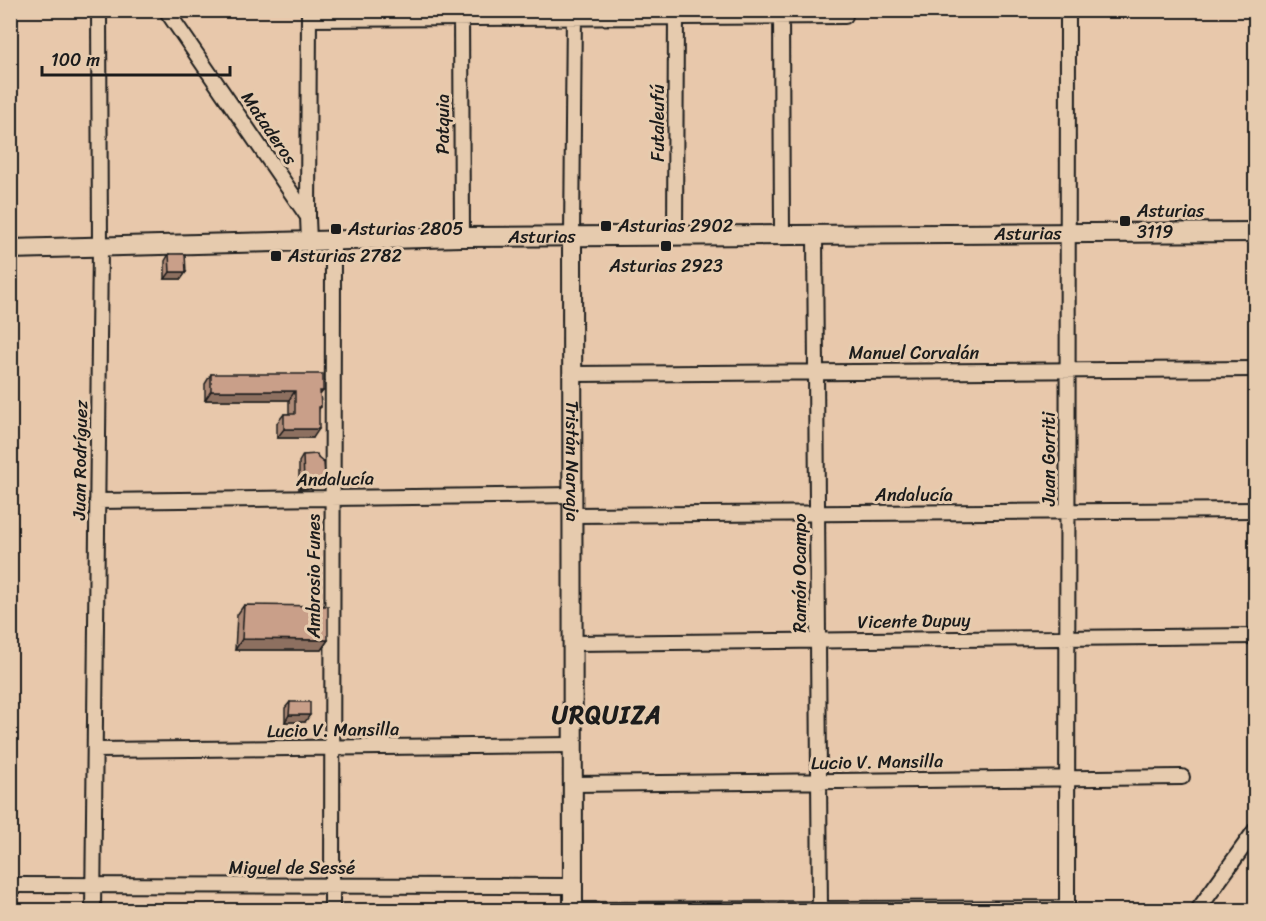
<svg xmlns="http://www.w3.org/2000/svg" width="1266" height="921" font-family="Sriracha,sans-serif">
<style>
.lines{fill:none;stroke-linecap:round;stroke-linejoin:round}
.minor-casing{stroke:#1c1c1c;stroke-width:18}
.tertiary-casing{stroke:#1c1c1c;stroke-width:22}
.minor{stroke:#e6cbae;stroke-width:14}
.tertiary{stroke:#e6cbae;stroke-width:18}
.wall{fill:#ad8976;stroke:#1c1c1c;stroke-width:1.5}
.shaded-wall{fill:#8d6f60;stroke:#1c1c1c;stroke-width:1.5}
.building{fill:#c99f89;stroke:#1c1c1c;stroke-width:1.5}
.poi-dot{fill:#1c1c1c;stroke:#e6cbae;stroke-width:2}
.labels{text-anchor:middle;stroke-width:6;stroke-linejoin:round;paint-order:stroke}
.street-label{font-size:18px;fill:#1c1c1c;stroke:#e6cbae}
.poi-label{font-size:18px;fill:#1c1c1c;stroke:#e6cbae;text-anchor:start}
.district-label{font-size:24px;font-weight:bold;letter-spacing:1.5px;fill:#1c1c1c;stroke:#e6cbae}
</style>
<rect width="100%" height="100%" fill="#e8c8ab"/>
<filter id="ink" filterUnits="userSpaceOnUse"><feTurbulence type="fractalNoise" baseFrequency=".0167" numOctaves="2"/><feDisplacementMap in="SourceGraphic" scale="12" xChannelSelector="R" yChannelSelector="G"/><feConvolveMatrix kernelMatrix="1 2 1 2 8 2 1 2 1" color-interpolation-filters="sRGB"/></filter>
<g filter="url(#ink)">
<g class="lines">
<defs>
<path id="minor" d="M166 10 308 217
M309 10 308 217 309 241
M461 10 462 237
M781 10 782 235
M309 19 845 16
M815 235 820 910
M572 236 574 10
M675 236 676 10
M573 374 1256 369
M97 501 573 495
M572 515 1256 510
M573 643 1256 636
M95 750 573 745
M573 784 1182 777
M10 885 573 886
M93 910 100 247 99 10
M332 910 333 241
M573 910 1067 908 1068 10
M1198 910 1256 829"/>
<g id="tertiary">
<path id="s1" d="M572 236 573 910"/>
<path id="s2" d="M10 249 462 237 1256 232"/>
</g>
</defs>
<use href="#minor" class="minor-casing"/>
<use href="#tertiary" class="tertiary-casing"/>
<use href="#minor" class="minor"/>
<use href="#tertiary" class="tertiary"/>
</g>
<path class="wall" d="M169 254 186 272 181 279H165V261Z
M211 374 323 391 320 395 321 407 319 409 313 438H277V423L284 414H289V400H205V384Z
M303 455 318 458 325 476 320 483 312 488 299 489V462Z
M244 605 328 640 321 650H235L237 615Z
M290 702 305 722H285V708Z"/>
<path class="shaded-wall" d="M170 272H186L181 279H165Z
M211 391H295L289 400H205Z
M284 429H319L313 438H277Z
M325 476 320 483 312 488 299 489 304 482Z
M242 639 328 640 321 650H235Z
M289 715H310L305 722H285Z"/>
<path class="building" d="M169 254H185L186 272H170Z
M211 374H323V391H320L321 407H319V429H284V414H295V391H211Z
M317 454 318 458 324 463 325 476 317 481 304 482 303 455Z
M244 605 328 606V640L242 639Z
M290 702H310V715H289Z"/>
</g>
<g class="poi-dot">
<rect x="1119" y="215" width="12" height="12" rx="3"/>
<rect x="600" y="220" width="12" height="12" rx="3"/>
<rect x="330" y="223" width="12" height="12" rx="3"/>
<rect x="660" y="240" width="12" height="12" rx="3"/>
<rect x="270" y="250" width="12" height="12" rx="3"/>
</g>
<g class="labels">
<g class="street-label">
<text transform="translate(658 123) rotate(-90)" y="6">Futaleufú</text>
<text transform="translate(443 124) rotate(-90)" y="6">Patquia</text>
<text transform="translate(269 128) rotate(56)" y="6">Mataderos</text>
<text dy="6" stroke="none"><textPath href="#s2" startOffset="1018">Asturias</textPath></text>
<text dy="6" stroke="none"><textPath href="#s2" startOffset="532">Asturias</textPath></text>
<text x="914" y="359">Manuel Corvalán</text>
<text transform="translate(1049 459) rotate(-90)" y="6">Juan Gorriti</text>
<text transform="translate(80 460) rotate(-89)" y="6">Juan Rodríguez</text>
<text dy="6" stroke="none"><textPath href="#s1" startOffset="225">Tristán Narvaja</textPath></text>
<text transform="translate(335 479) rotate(-1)" y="6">Andalucía</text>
<text x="914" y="501">Andalucía</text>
<text transform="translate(800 573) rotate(-90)" y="6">Ramón Ocampo</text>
<text transform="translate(314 576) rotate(-90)" y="6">Ambrosio Funes</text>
<text transform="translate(914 621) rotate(-1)" y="6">Vicente Dupuy</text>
<text transform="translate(333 730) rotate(-1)" y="6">Lucio V. Mansilla</text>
<text transform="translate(877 762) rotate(-1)" y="6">Lucio V. Mansilla</text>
<text x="292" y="874">Miguel de Sessé</text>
</g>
<g class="poi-label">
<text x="1137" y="217">Asturias<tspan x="1137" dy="21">3119</tspan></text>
<text x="618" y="232">Asturias 2902</text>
<text x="348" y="235">Asturias 2805</text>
<text x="288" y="262">Asturias 2782</text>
<text x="666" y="272" text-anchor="middle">Asturias 2923</text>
</g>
<g class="district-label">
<text x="607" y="723">URQUIZA</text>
</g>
</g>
<rect width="1266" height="921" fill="none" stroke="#e6cbae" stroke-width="36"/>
<rect x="18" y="18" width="1230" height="885" fill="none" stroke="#1c1c1c" stroke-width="2" filter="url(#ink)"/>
<path d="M42 66v9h188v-9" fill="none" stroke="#1c1c1c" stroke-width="3"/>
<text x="51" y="66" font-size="18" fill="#1c1c1c" stroke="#e6cbae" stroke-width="4.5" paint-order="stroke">100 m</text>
</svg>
